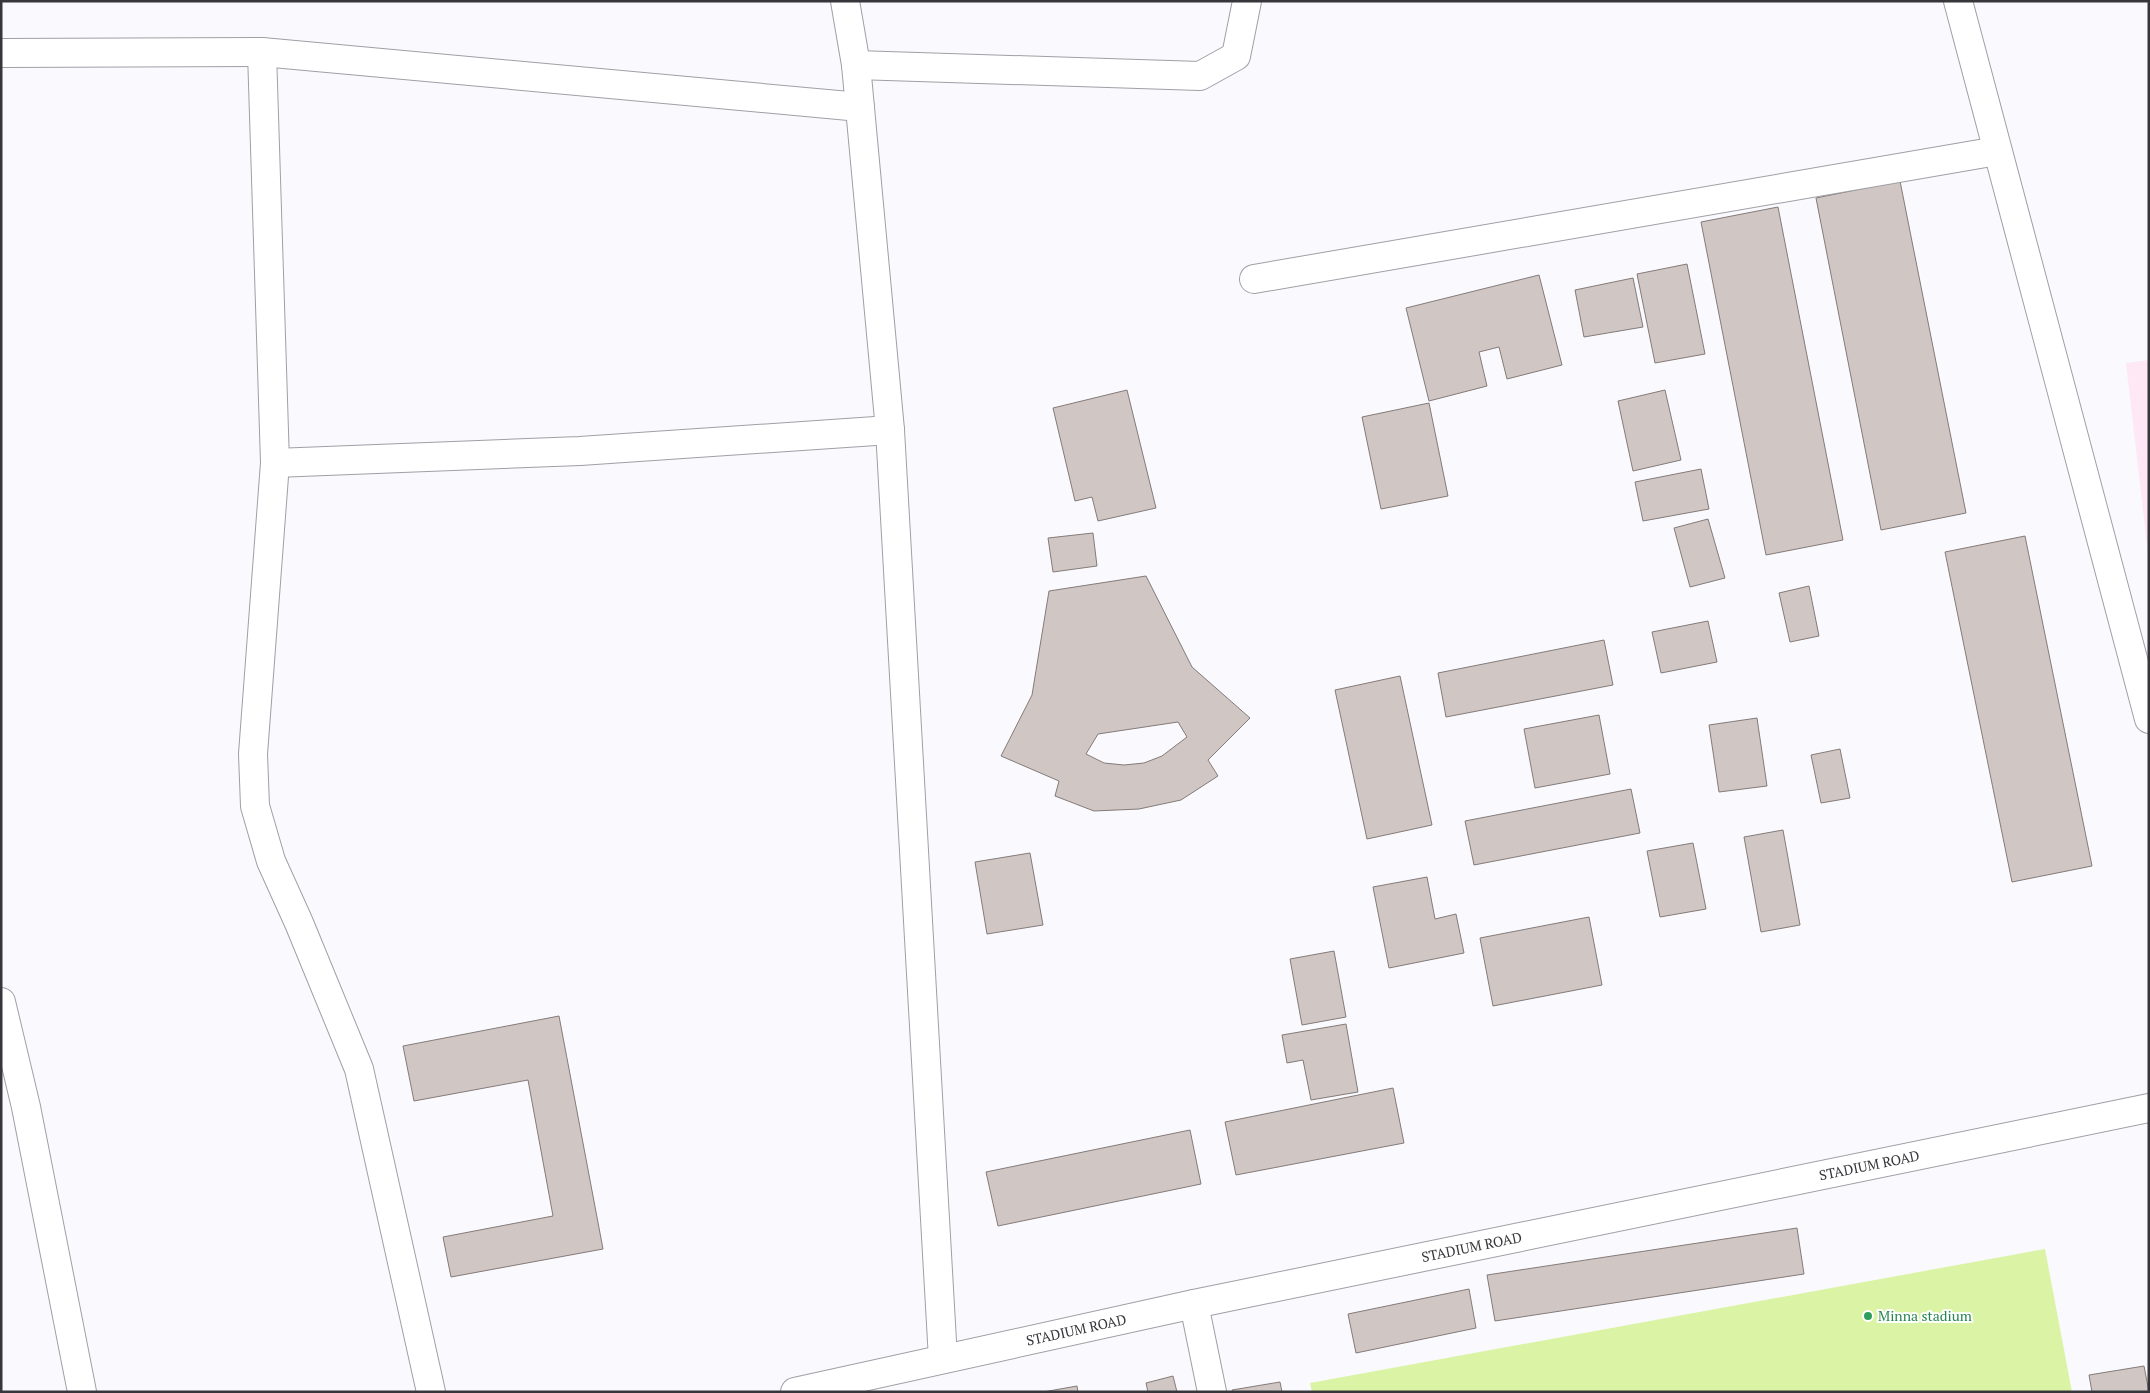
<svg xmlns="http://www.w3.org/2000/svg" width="2150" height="1393" font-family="'PT Serif',serif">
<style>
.education{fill:#fee8f6}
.green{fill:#dbf3a4}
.building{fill:#d0c6c4;stroke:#847b79;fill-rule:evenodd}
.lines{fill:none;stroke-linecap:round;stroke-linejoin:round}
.street-casing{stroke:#9f9fa6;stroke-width:30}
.street{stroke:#fff;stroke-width:28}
.leisure-dot{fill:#2e9e5b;stroke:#fff;stroke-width:2}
.labels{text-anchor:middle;stroke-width:4;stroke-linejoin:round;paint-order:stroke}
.street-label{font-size:14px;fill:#37363a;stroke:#fff}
.leisure-label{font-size:14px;fill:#27864d;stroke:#fff;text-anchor:start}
</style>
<rect width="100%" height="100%" fill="#f9f9fe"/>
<path class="education" d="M2149 360V554H2148L2126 363Z"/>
<path class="green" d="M2045 1249 2072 1392H1312L1310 1383Z"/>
<path class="building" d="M1900 181 1966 513 1881 530 1816 198Z
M1778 207 1843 540 1766 555 1701 222Z
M1687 264 1705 354 1655 363 1637 274Z
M1539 275 1562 365 1507 379 1499 347 1479 352 1487 386 1429 401 1406 308Z
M1633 278 1643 327 1584 337 1575 290Z
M1127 390 1156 508 1098 521 1092 497 1075 501 1053 408Z
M1665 390 1681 460 1633 471 1618 401Z
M1429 403 1448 496 1381 509 1362 417Z
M1701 469 1709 509 1643 521 1635 482Z
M1708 519 1725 578 1690 587 1674 528Z
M1093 533 1097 566 1053 572 1048 538Z
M2025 536 2092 866 2012 882 1945 552Z
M1146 576 1192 667 1250 718 1208 760 1218 776 1181 800 1139 809 1094 811 1055 796 1059 781 1001 756 1032 695 1049 591ZM1178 722 1187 737 1162 756 1144 763 1124 765 1104 763 1086 754 1098 734Z
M1809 586 1819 636 1790 642 1779 593Z
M1708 621 1717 662 1661 673 1652 632Z
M1604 640 1613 685 1446 717 1438 673Z
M1400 676 1432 825 1367 839 1335 690Z
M1599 715 1610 774 1535 788 1524 729Z
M1757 718 1767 786 1719 792 1709 725Z
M1840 749 1850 798 1821 803 1811 755Z
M1631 789 1640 833 1474 865 1465 821Z
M1783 830 1800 925 1761 932 1744 837Z
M1693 843 1706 909 1660 917 1647 851Z
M1030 853 1043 925 987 934 975 862Z
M1427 877 1435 919 1456 914 1464 953 1389 968 1373 887Z
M1589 917 1602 985 1493 1006 1480 938Z
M1334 951 1346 1017 1302 1025 1290 959Z
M559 1016 603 1249 451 1277 443 1237 553 1216 528 1080 414 1101 403 1046Z
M1346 1024 1358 1092 1311 1100 1303 1060 1287 1063 1282 1035Z
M1393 1088 1404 1143 1236 1175 1225 1122Z
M1190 1130 1201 1184 998 1226 986 1172Z
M1797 1228 1804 1274 1495 1321 1487 1275Z
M1469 1289 1476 1328 1356 1353 1348 1314Z
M2144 1366 2149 1392H2092L2089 1375Z
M1173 1376 1177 1392H1148L1146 1383Z
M1280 1382 1282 1392H1233L1232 1390Z
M1077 1386 1078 1392H1043Z"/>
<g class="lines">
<defs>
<g id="street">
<path d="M845 1 856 65 890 430 943 1359"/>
<path d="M1958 1 2149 719"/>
<path d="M262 52 275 463 253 754 255 806 271 861 299 923 359 1069 431 1392"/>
<path d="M1 53 262 52 860 107"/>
<path d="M856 65 1200 76 1236 56 1247 1"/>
<path d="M1254 279 1997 151"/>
<path d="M275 463 580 451 890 430"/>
<path d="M1 1002 26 1107 82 1392"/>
<path d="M1194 1304 1212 1392"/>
<path id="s1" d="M795 1392 1194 1304 2149 1108"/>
</g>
</defs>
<use href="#street" class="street-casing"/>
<use href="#street" class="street"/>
</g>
<circle class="leisure-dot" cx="1868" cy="1316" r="5"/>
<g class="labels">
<g class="street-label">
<text dy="5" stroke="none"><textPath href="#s1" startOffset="1098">STADIUM ROAD</textPath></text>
<text dy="5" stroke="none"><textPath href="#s1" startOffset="692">STADIUM ROAD</textPath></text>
<text dy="5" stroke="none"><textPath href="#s1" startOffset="288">STADIUM ROAD</textPath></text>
</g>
<g class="leisure-label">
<text x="1878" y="1321">Minna stadium</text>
</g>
</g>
<rect width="2150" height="1393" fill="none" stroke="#37363a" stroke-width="5"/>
</svg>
